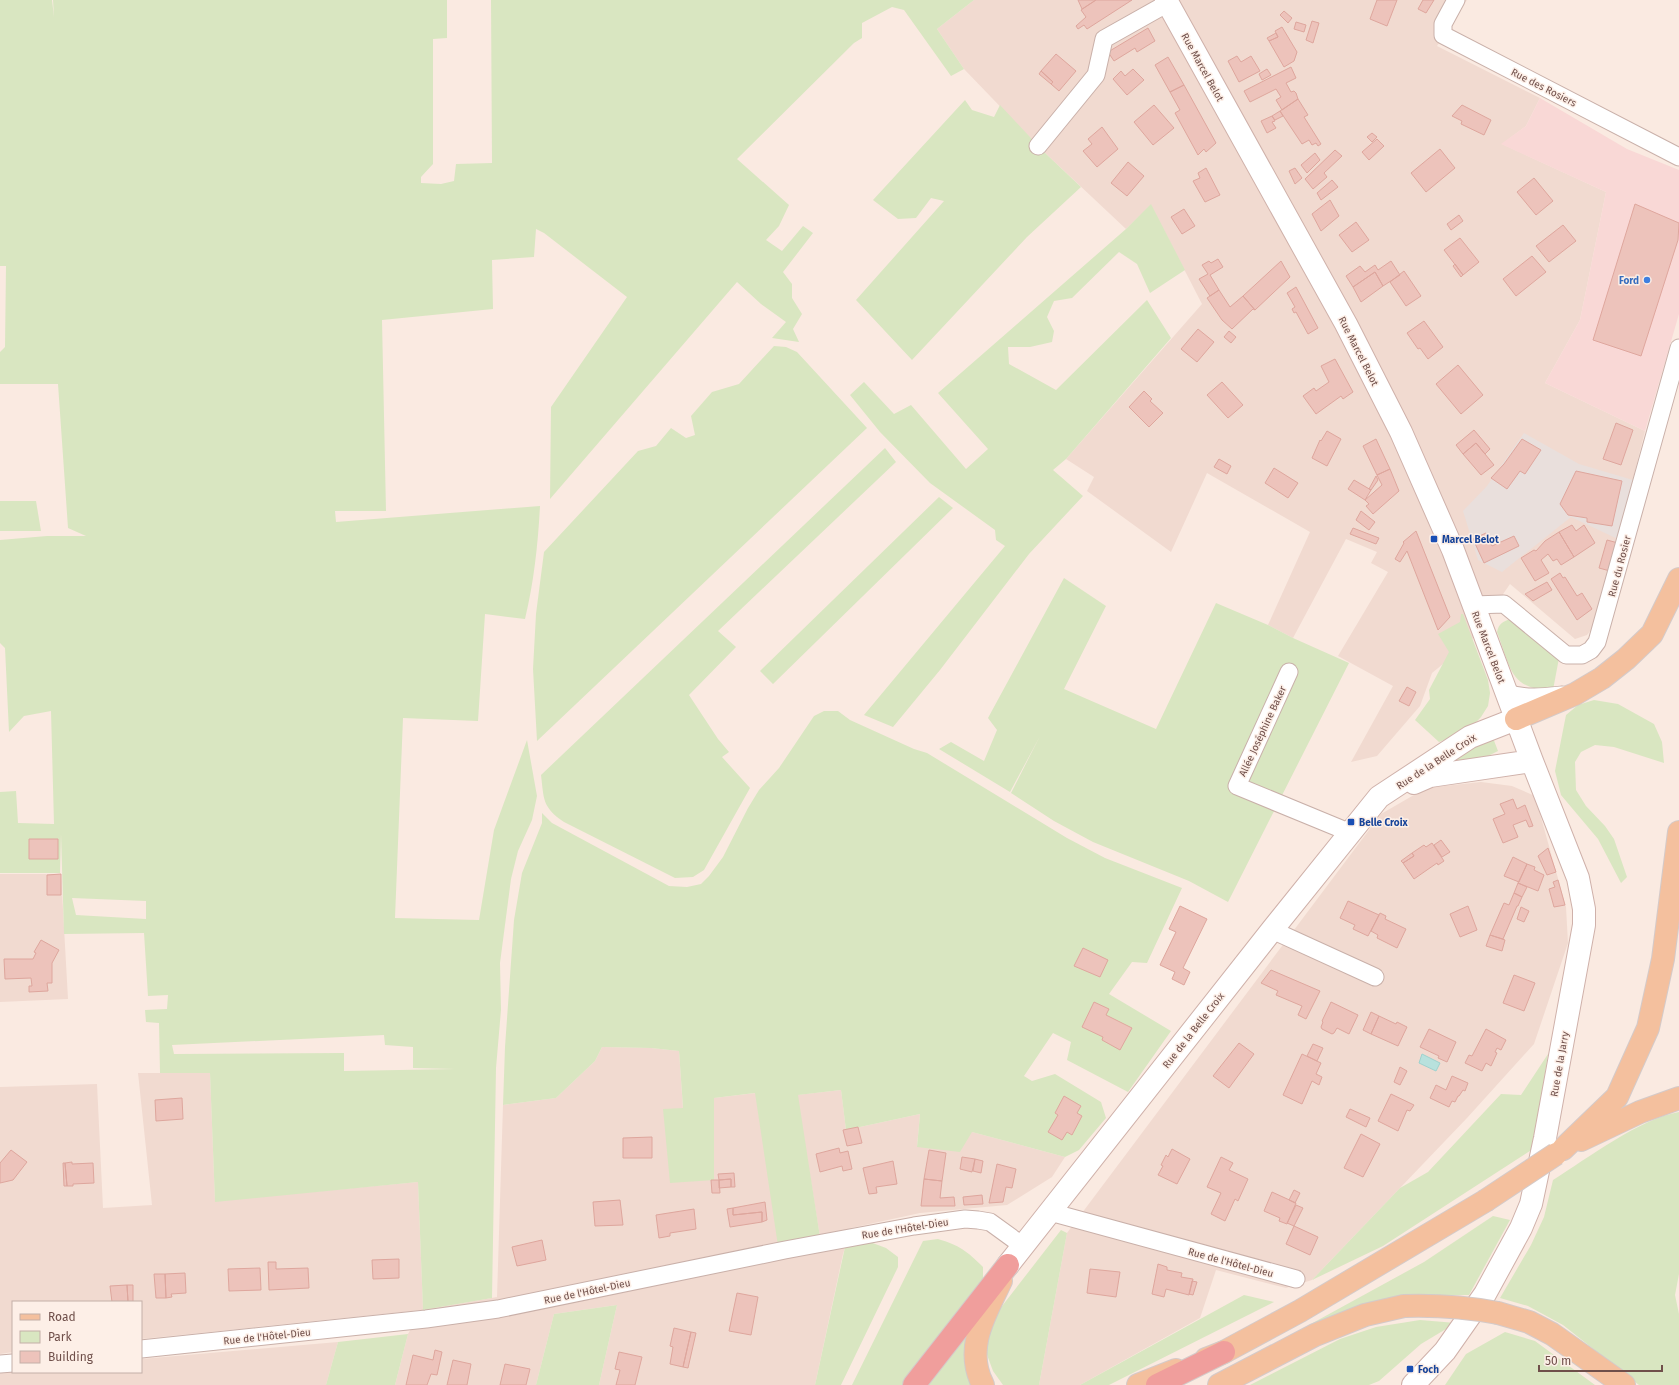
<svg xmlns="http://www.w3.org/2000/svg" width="1679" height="1385" font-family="'Fira Sans',sans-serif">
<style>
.residential{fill:#f1dad0}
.commercial{fill:#f9d8d6}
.industrial{fill:#e9dfdc}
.green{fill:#d9e6c1;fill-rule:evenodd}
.water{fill:#b8e1dd;stroke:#9fd2ce}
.building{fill:#edc3bb;stroke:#dea69d}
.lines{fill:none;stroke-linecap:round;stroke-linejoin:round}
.street-casing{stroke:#c9b0a9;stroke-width:19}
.secondary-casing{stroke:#cfb1aa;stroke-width:24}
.primary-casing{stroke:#d4cac9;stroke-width:24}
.highway-casing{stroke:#d4cac9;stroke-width:24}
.street{stroke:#fff;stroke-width:17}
.secondary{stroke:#fff;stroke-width:22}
.primary{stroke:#f4c09e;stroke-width:22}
.highway{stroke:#f09e9c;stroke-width:22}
.primary-bridge-casing{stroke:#d4cac9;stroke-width:24;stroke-linecap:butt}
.primary-bridge{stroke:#f4c09e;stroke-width:22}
.shop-dot{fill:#3f7fe0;stroke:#fdefe7;stroke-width:1.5}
.transit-dot{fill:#1a4fb4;stroke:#fdefe7;stroke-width:1.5}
.labels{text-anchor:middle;stroke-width:3;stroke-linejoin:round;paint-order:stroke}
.street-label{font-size:10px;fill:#6f4f4a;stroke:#fdefe7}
.shop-label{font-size:10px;font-weight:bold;fill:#366cbe;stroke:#fdefe7;text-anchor:end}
.transit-label{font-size:10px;font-weight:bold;fill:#164399;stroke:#fdefe7;text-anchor:start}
</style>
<rect width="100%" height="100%" fill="#faeae1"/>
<path class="residential" d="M974 0H1467L1437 46 1540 98 1526 126 1502 144 1606 192 1580 320 1545 383 1645 431 1597 623 1587 635 1575 639 1510 584 1471 641 1432 673 1420 706 1377 756 1351 762 1393 686 1338 656 1388 572 1371 563 1377 552 1346 539 1293 638 1268 625 1310 532 1207 473 1171 552 1087 491 1094 477 1066 459 1202 304 1151 205 1126 229 1043 151 964 69 937 29Z
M1481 782 1512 786 1535 796 1566 907 1568 943 1534 1044 1467 1118 1312 1280 1286 1288 1216 1270 1200 1318 1080 1385H1039L1067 1233 1381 814 1426 788Z
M0 874H61L68 999 0 1002Z
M602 1047 651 1048 679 1051 683 1109H664L714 1180V1098L756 1093 820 1237 797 1095 841 1090 846 1130 920 1114 917 1146 972 1132 1065 1157 1052 1177 1007 1205 920 1213 851 1228 843 1254 815 1385H599L617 1305 554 1314 536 1385H395L408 1334 422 1310 141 1339V1302H13V1352L0 1354V1087L97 1084 103 1208 152 1205 138 1073H210L215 1201 418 1182 423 1310 497 1297 503 1105 556 1098 595 1061Z
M338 1342 326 1385H0V1371L13 1370V1372H141V1359Z"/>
<path class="commercial" d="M1540 98 1627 149 1679 170V314L1645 431 1545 383 1580 320 1606 192 1501 144 1526 126Z"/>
<path class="industrial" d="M1524 433 1579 464 1633 480 1622 541 1571 517 1502 572 1478 560 1463 511 1487 486Z"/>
<path class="green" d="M0 0H52L54 17 53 0H447V38L433 39V164L421 177V183L441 184 454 181 456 164 492 163 491 0H974L937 29 964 69 951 76 904 10 892 7 862 23V38L854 43 737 159 789 205 779 226 766 240 782 251 803 226 813 233 783 272 792 284V298L802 314 793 329 799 342 772 338 786 322 761 304 737 282 550 499 551 407 627 297 544 233 536 229 534 257 492 260 493 309 382 320 386 511H335L336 522 540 506C538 544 534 582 525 619L485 614 478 721 403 718 395 918 479 920 494 830 527 740 537 796 532 820 518 851 511 879 500 963 501 1010 496 1068 492 1298 423 1310 418 1182 215 1202 210 1073H160L159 1023 146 1022 145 1010 167 1009 168 995 148 996 144 933 64 934 61 834 60 873H0V792L16 791 18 823 54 824 51 711 24 716 9 732 5 648 0 643V540L47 536H86L68 528 58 384H0V352L5 347 6 266H0ZM72 898 146 901V919L76 915ZM384 1035 385 1045 413 1047V1068L455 1069 344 1071V1053L174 1054 172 1045Z
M965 100 972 110 994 117 1000 105 1043 151 1081 187 1027 237 912 360 856 300 944 201 931 198 916 218 898 219 873 200Z
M1151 204 1185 270 1150 293 1137 264 1119 252 1072 298 1054 301 1047 317 1054 331 1052 342 1030 347H1008L1009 364 1056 390 1147 300 1171 338 1066 459 1053 470 1083 496 1029 554 940 670 893 727 864 715 1005 546 996 540 995 530 930 483 880 432 850 395 864 382 894 414 911 405 966 469 988 449 938 393 1126 229Z
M774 346 786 347 797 352 867 428 537 741 533 669 536 614 544 552 638 451 656 446 671 428 686 438 695 435 691 416 712 392 739 384Z
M885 448 896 462 718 631 736 647 689 695 718 739 729 752 722 757 750 788 704 870 693 877 675 878 564 822C542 807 544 799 541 775Z
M939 497 953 508 773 684 760 671Z
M0 501H36L41 531H0Z
M1064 578 1106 606 1064 689 1156 729 1216 603 1268 625 1293 638 1349 663 1228 902 1189 881 1093 842 1054 821 1011 793 1040 736 1010 792 939 749 951 742 984 761 997 730 988 718Z
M1461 614H1463L1488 680 1490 693 1488 706 1481 717 1468 731 1439 742 1415 720 1430 699 1429 690 1449 652 1438 634 1460 622Z
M1510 619 1559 658 1553 690C1510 691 1510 666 1497 632 1499 623 1503 622 1510 619Z
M1594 700 1618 704 1654 724 1662 742 1664 763 1614 747 1595 745 1581 752 1575 762 1576 790 1586 806 1605 826 1614 839 1627 877 1621 883 1598 839 1561 795 1555 771 1566 715 1578 705Z
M824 711H838L850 720 914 749 927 753 1067 838 1105 858 1182 888 1147 963 1132 962 1109 994 1171 1031 1128 1092 1067 1060 1071 1042 1053 1033 1024 1076 1032 1081 1055 1074 1101 1102 1106 1118 1079 1150 1065 1157 972 1132 960 1152 917 1147 920 1114 846 1130 841 1090 798 1095 820 1237 778 1246 755 1093 714 1098V1180L670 1183 663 1109 683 1108 679 1051 651 1048 602 1047 595 1061 556 1098 503 1105 505 1047 514 920 522 873 542 823V813L552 823 669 886 687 887 701 884 709 876 723 857 748 808 759 790 779 768 814 716Z
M1493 738 1498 751 1482 759 1452 763 1451 756Z
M1548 1054 1533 1149 1383 1246 1312 1280 1400 1188 1428 1172 1501 1094 1521 1095Z
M1679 1112V1274L1675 1295 1679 1314V1385H1639L1563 1325 1528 1306 1500 1298 1531 1245 1544 1217 1553 1180C1588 1158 1639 1119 1679 1112Z
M1493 1216 1510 1220 1469 1295H1414L1381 1300 1309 1325 1424 1262Z
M1061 1230 1067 1233 1039 1385H1003L993 1371 986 1352 988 1335 999 1310Z
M938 1239C959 1245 967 1251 983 1267V1281L903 1385H852L923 1241Z
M870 1242 886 1248 898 1257V1267L841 1385H815L845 1247Z
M1244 1295 1274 1302 1109 1385H1080Z
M617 1305 599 1385H536L554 1314Z
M975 1319 976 1385H925Z
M1420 1320 1456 1323 1421 1344 1379 1381 1369 1385H1250L1340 1339 1376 1327Z
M1505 1332 1535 1341 1595 1385H1445L1466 1354Z
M408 1334 395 1385H326L338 1342Z"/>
<path class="water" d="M1422 1054 1440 1063 1436 1071 1419 1063Z"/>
<path class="building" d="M1078 0H1096L1082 9Z
M1096 0H1132L1087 29 1084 25 1078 29 1076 26 1086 17 1081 10Z
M1377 0H1397L1387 26 1370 19Z
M1423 0H1434L1426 13 1418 9Z
M1284 11 1292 18 1288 23 1280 15Z
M1312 21 1319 23 1313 43 1306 40Z
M1296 22 1306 25 1304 32 1294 29Z
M1282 27 1297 52 1294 61 1284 67 1269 41 1278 37 1275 31Z
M1148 28 1155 41 1137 52 1135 48 1114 61 1108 52Z
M1276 33 1278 37 1269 41 1267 38Z
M1056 54 1076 71 1059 91 1051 84 1053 82 1041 71Z
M1237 56 1241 62 1251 56 1260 71 1239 82 1228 61Z
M1168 57 1184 85 1170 92 1155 65Z
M1291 67 1296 78 1286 83 1291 92 1294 91 1296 93 1298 99 1282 110 1276 100 1281 97 1276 89 1250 102 1244 91Z
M1133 69 1144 80 1127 95 1113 79 1121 71 1125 76Z
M1267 69 1271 75 1262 80 1259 74Z
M1041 71 1053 82 1051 84 1039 74Z
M1184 85 1216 143 1206 152 1204 149 1198 155 1175 113 1180 110 1170 92Z
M1298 99 1308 115 1304 117 1321 144 1318 146 1316 143 1312 145 1309 140 1302 144 1280 111Z
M1154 105 1174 128 1153 145 1134 122Z
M1462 105 1491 120 1484 135 1461 124 1462 121 1452 116Z
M1280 111 1283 116 1275 120 1272 116Z
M1272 116 1275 121 1272 122 1276 128 1267 133 1261 121Z
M1102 127 1118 149 1097 167 1083 151 1092 144 1088 139Z
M1372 133 1377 137 1372 142 1367 137Z
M1377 139 1384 146 1369 160 1362 152Z
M1440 149 1455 168 1426 192 1411 173Z
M1335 150 1342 156 1324 173 1327 177 1313 189 1305 179Z
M1315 153 1320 160 1307 173 1301 165Z
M1128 162 1144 176 1127 196 1111 183Z
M1206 168 1220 195 1205 202 1193 181 1200 178 1198 173Z
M1295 168 1302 178 1295 184 1289 171Z
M1534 178 1553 201 1536 215 1517 192Z
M1332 180 1338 187 1321 200 1317 193Z
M1330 200 1339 216 1321 231 1312 214Z
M1635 204 1679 223 1678 240 1641 356 1593 340Z
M1184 209 1195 226 1182 234 1171 217Z
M1459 215 1463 221 1451 230 1447 224Z
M1356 222 1369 240 1352 252 1339 235Z
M1563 225 1576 241 1549 262 1536 246Z
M1460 238 1479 262 1463 275 1444 250Z
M1532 256 1546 272 1516 296 1503 279Z
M1218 259 1223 267 1210 275 1219 290 1210 296 1199 279 1208 274 1202 265 1209 261 1211 263Z
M1281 261 1290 277 1255 310 1243 296Z
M1391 261 1400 275 1383 286 1375 272 1353 287 1346 276 1360 266 1365 272 1375 265 1378 270Z
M1455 264 1463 275 1461 277 1453 266Z
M1404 271 1421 296 1406 306 1390 282Z
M1375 272 1383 286 1361 302 1353 287Z
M1296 287 1318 328 1308 334 1296 312 1294 313 1292 309 1295 307 1287 293Z
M1219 290 1230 307 1243 296 1255 310 1253 309 1232 329 1222 320 1207 298Z
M1424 321 1443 347 1428 359 1420 348 1418 349 1407 333Z
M1198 329 1214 342 1197 362 1181 349Z
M1229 331 1236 337 1231 343 1224 337Z
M1335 359 1353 392 1343 399 1341 396 1316 414 1303 396 1314 388 1316 391 1329 382 1321 366Z
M1458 365 1483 395 1461 414 1436 384Z
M1222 382 1243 405 1228 418 1207 395Z
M1144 391 1152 399 1150 401 1163 413 1149 427 1129 407Z
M1616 423 1633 430 1621 465 1603 459Z
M1474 430 1490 449 1485 454 1476 443 1463 454 1456 445Z
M1327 431 1341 439 1327 466 1312 458 1320 440 1321 441Z
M1376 439 1390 469 1377 475 1363 446Z
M1522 439 1541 450 1525 474 1520 471 1507 489 1491 478 1504 464Z
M1476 443 1494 465 1481 475 1463 454Z
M1219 459 1231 466 1227 474 1214 467Z
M1274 468 1298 483 1288 498 1265 483Z
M1390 469 1399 491 1373 514 1366 506 1369 504 1365 500 1382 485 1377 475Z
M1576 471 1622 481 1612 526 1587 522V518L1568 515 1560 504Z
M1376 476 1378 480 1371 490 1369 489Z
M1354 480 1371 490 1365 500 1348 489Z
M1361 511 1375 522 1369 530 1356 520Z
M1572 525 1576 531 1584 525 1595 543 1574 557 1559 532Z
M1353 528 1379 538 1376 544 1350 534Z
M1416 531 1450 617 1438 630 1407 551 1400 562 1395 559 1404 543 1403 542Z
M1559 532 1574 557 1561 565 1557 559 1553 561 1548 554 1541 560 1549 573 1535 581 1521 558 1534 550 1536 551 1545 541Z
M1486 533 1492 546 1514 536 1519 546 1484 563 1473 539Z
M1607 540 1618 543 1610 571 1599 568Z
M1560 573 1563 578 1565 577 1577 596 1582 593 1592 609 1577 620 1551 579Z
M1547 582 1552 590 1533 601 1525 594Z
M1407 687 1416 692 1409 706 1399 701Z
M1513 799 1517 809 1525 805 1533 826 1529 827 1526 820 1513 825 1518 837 1503 843 1493 819 1505 814 1500 804Z
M29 839H58V859H29Z
M1441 840 1450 852 1442 857 1434 845Z
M1432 843 1444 861 1438 865 1437 863 1414 879 1403 863 1414 856 1412 853 1424 845 1426 847Z
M1548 848 1556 872 1547 875 1538 856Z
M1412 853 1414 856 1403 863 1401 861Z
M1513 857 1527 864 1519 882 1504 876Z
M1527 864 1535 867 1534 870 1544 875 1538 891 1518 883Z
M61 874V895H47V875Z
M1558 880 1565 905 1554 907 1549 889 1555 887 1553 882Z
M1518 883 1527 887 1522 897 1514 893Z
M1514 893 1522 897 1518 906H1517L1503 939 1490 935 1504 903 1509 905Z
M1348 901 1379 915 1368 936 1353 929 1355 925 1340 918Z
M1180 906 1207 919 1183 968 1190 972 1184 985 1172 979 1175 972 1160 965 1176 932 1169 929Z
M1468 906 1477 930 1460 937 1450 914Z
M1521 907 1529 911 1524 922 1517 919Z
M1380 913 1386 916 1385 919 1406 929 1397 948 1377 938 1378 935 1371 931Z
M1490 935 1505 940 1502 951 1486 946Z
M41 940 59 950 52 963V983H47L48 991 29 992V986H32L31 978 5 979 4 959H33L36 953 34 952Z
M1083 948 1108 960 1100 977 1074 966Z
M1271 970 1320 991 1306 1019 1298 1015 1302 1006 1276 995 1278 991 1261 983Z
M1514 975 1535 983 1524 1011 1503 1003Z
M1094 1002 1109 1009 1106 1015 1132 1028 1120 1050 1102 1040 1103 1037 1082 1027Z
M1331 1002 1358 1015 1349 1034 1337 1028 1334 1033 1332 1034 1322 1029 1321 1027 1323 1022 1322 1021Z
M1371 1012 1379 1016 1371 1034 1363 1030Z
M1379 1016 1396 1024 1397 1022 1407 1027 1398 1046 1371 1034Z
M1429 1029 1456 1042 1447 1062 1438 1058 1439 1056 1420 1047Z
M1486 1029 1506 1040 1501 1050 1497 1048 1495 1052 1497 1053 1491 1066 1486 1063 1482 1071 1465 1063 1469 1055 1472 1056Z
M1239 1043 1254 1054 1229 1088 1213 1076Z
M1313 1044 1323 1048 1317 1061 1307 1056Z
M1302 1054 1321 1063 1316 1074 1322 1077 1319 1085 1312 1081 1302 1104 1283 1095Z
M1400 1067 1407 1071 1400 1085 1394 1082Z
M1452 1076 1468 1083 1465 1091 1463 1090 1459 1096H1458L1455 1102 1452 1101 1449 1107 1430 1098 1436 1085 1446 1090Z
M1391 1094 1414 1105 1410 1111 1407 1110 1398 1131 1378 1121Z
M1064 1096 1081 1106 1077 1113 1082 1116 1072 1135 1067 1132 1062 1140 1048 1132 1058 1115 1055 1113Z
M182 1098 183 1119 156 1121 155 1100Z
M1350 1109 1370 1118 1366 1127 1346 1117Z
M858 1127 862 1143 847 1146 843 1130Z
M1361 1134 1380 1144 1363 1177 1344 1168Z
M652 1137V1158H623V1138Z
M839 1148 840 1153 848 1151 852 1169 843 1171 842 1166 820 1172 816 1154Z
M1172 1149 1190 1159 1177 1184 1158 1175 1163 1166 1161 1165 1166 1155 1168 1157Z
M11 1150 27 1162 13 1180 0 1183V1163Z
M929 1150 946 1153 942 1181 924 1179Z
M962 1157 975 1159 972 1172 960 1169Z
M1221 1157 1233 1163 1229 1170 1248 1179 1238 1201 1235 1199 1225 1221 1211 1214 1221 1193 1207 1187Z
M975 1159 983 1161 981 1173 973 1171Z
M893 1161 897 1184 876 1187 877 1193 869 1194 863 1168Z
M72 1162V1164L93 1163 94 1183 73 1184V1186H67L65 1163Z
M63 1163H65L67 1186H64Z
M997 1164 1016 1169 1012 1188 1006 1187 1003 1202 989 1203Z
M734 1173 735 1187H731V1179L719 1180 718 1174Z
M731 1179V1187L719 1188V1180Z
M924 1179 942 1181 940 1198 954 1197 955 1206H921Z
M711 1180H719L720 1193H712Z
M1294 1190 1300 1193 1295 1203 1289 1200Z
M1272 1192 1296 1203 1287 1224 1279 1221 1280 1218 1264 1211Z
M982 1195 983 1204 964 1205 963 1197Z
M620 1200 623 1225 595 1226 593 1202Z
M765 1202 767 1220 762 1222V1212L733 1215V1208Z
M1296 1205 1303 1208 1294 1226 1287 1223Z
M733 1208V1215L762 1212V1222L730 1227 727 1209Z
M694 1209 696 1229 670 1233V1236L659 1238 656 1215Z
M1294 1226 1318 1237 1310 1255 1286 1244Z
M542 1240 546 1260 517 1266 512 1247Z
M399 1259V1278L373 1279 372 1260Z
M268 1262H276V1269L308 1268 309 1288 269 1290Z
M1158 1264 1167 1267V1270L1182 1273 1181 1277 1193 1279 1189 1295 1166 1289 1164 1297 1152 1294Z
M260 1268 261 1290 229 1291 228 1269Z
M1090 1269 1120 1272 1116 1297 1087 1293Z
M185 1273 186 1293 171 1294 172 1297 166 1298 165 1274Z
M154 1274H165L166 1298H156Z
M1192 1281 1197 1282 1193 1295 1189 1294Z
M127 1285H133V1302H128Z
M127 1285 128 1302H112L110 1286Z
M737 1293 758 1297 751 1335 729 1331Z
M674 1328 691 1332 683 1367 670 1364 673 1347 670 1346Z
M691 1332 696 1333 688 1368 683 1367Z
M435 1350 442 1352 437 1375 431 1374 427 1385H406L413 1355 433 1360Z
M619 1352 642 1357 635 1385H616L620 1370 615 1369Z
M453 1360 471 1364 467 1385H447Z
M505 1364 530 1369 526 1385H500Z"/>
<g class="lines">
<defs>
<path id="street" d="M1456 0 1443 24V35L1679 157
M1038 146 1096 75 1104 39 1168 3
M1473 605 1504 604 1566 655H1582L1591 650 1597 642 1679 348
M1289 672 1237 786 1351 833
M1507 693C1525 699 1543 697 1562 695
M1272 930 1375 977
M1050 1212 1296 1279
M141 1349 426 1319 498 1309 785 1250 914 1226 965 1219 978 1220 990 1222 1023 1246
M0 1364 13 1363"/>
<path id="secondary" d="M1166 0 1346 324 1401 432 1453 550 1532 761 1578 878 1584 909V925L1545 1138 1531 1204 1521 1228 1485 1294 1445 1351 1413 1385
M1414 783 1430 776 1532 761
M1008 1265 1272 930 1379 797 1470 737 1516 719"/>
<path id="primary" d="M1516 719 1575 694 1602 678 1626 659 1652 634 1679 579
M1581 1140 1640 1112 1679 1098
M1563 1149 1617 1097 1648 1028 1663 959 1679 832
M1498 1313 1529 1322 1552 1334 1624 1385
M1206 1359 1224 1352 1300 1311 1485 1201
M983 1385C964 1348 985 1315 1001 1281
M1138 1385 1176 1370
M1219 1385 1315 1335 1365 1315 1404 1306"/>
<path id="highway" d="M914 1385 1008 1265
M1157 1385 1224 1352"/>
</defs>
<use href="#street" class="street-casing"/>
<use href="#secondary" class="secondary-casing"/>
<use href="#primary" class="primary-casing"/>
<use href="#highway" class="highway-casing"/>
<use href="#street" class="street"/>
<use href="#secondary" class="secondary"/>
<use href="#primary" class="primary"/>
<use href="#highway" class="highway"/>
<defs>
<path id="primary-bridge" d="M1485 1201 1556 1154
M1404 1306C1436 1305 1466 1307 1498 1313"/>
</defs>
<use href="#primary-bridge" class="primary-bridge-casing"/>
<use href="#primary-bridge" class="primary-bridge"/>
</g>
<circle class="shop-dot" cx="1647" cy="280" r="4"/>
<g class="transit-dot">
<rect x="1430" y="535" width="8" height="8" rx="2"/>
<rect x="1347" y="818" width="8" height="8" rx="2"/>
<rect x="1406" y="1365" width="8" height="8" rx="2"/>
</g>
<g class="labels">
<g class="street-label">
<text transform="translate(1203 67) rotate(61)" y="4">Rue Marcel Belot</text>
<text transform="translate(1544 87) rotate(27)" y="4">Rue des Rosiers</text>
<text transform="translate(1359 351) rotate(63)" y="4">Rue Marcel Belot</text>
<text transform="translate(1619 566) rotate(-75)" y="4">Rue du Rosier</text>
<text transform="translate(1489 647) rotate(69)" y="4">Rue Marcel Belot</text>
<text transform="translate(1262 731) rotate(-65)" y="4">Allée Joséphine Baker</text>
<text transform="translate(1436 761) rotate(-33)" y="4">Rue de la Belle Croix</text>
<text transform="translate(1193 1030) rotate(-52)" y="4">Rue de la Belle Croix</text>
<text transform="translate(1559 1064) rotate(-80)" y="4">Rue de la Jarry</text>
<text transform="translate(905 1228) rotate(-9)" y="4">Rue de l'Hôtel-Dieu</text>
<text transform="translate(1231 1262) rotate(15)" y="4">Rue de l'Hôtel-Dieu</text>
<text transform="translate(587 1291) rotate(-12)" y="4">Rue de l'Hôtel-Dieu</text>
<text transform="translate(267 1336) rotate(-6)" y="4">Rue de l'Hôtel-Dieu</text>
</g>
<g class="shop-label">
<text x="1639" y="284">Ford</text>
</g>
<g class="transit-label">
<text x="1442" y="543">Marcel Belot</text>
<text x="1359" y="826">Belle Croix</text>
<text x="1418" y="1373">Foch</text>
</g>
</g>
<rect x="12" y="1301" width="130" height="72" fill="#fdefe7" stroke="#c4afa8"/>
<rect x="20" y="1314" width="20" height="6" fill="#f4c09e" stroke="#c4afa8"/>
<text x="48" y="1321" font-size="12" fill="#6f4f4a">Road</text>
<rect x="20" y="1331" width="20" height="12" fill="#d9e6c1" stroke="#c4afa8"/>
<text x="48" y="1341" font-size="12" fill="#6f4f4a">Park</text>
<rect x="20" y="1351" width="20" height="12" fill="#edc3bb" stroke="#c4afa8"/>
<text x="48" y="1361" font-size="12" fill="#6f4f4a">Building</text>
<path d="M1539 1365v6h123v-6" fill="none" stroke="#6f4f4a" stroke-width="2"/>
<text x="1545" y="1365" font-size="12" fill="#6f4f4a" stroke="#fdefe7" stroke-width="3" paint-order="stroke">50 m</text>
</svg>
